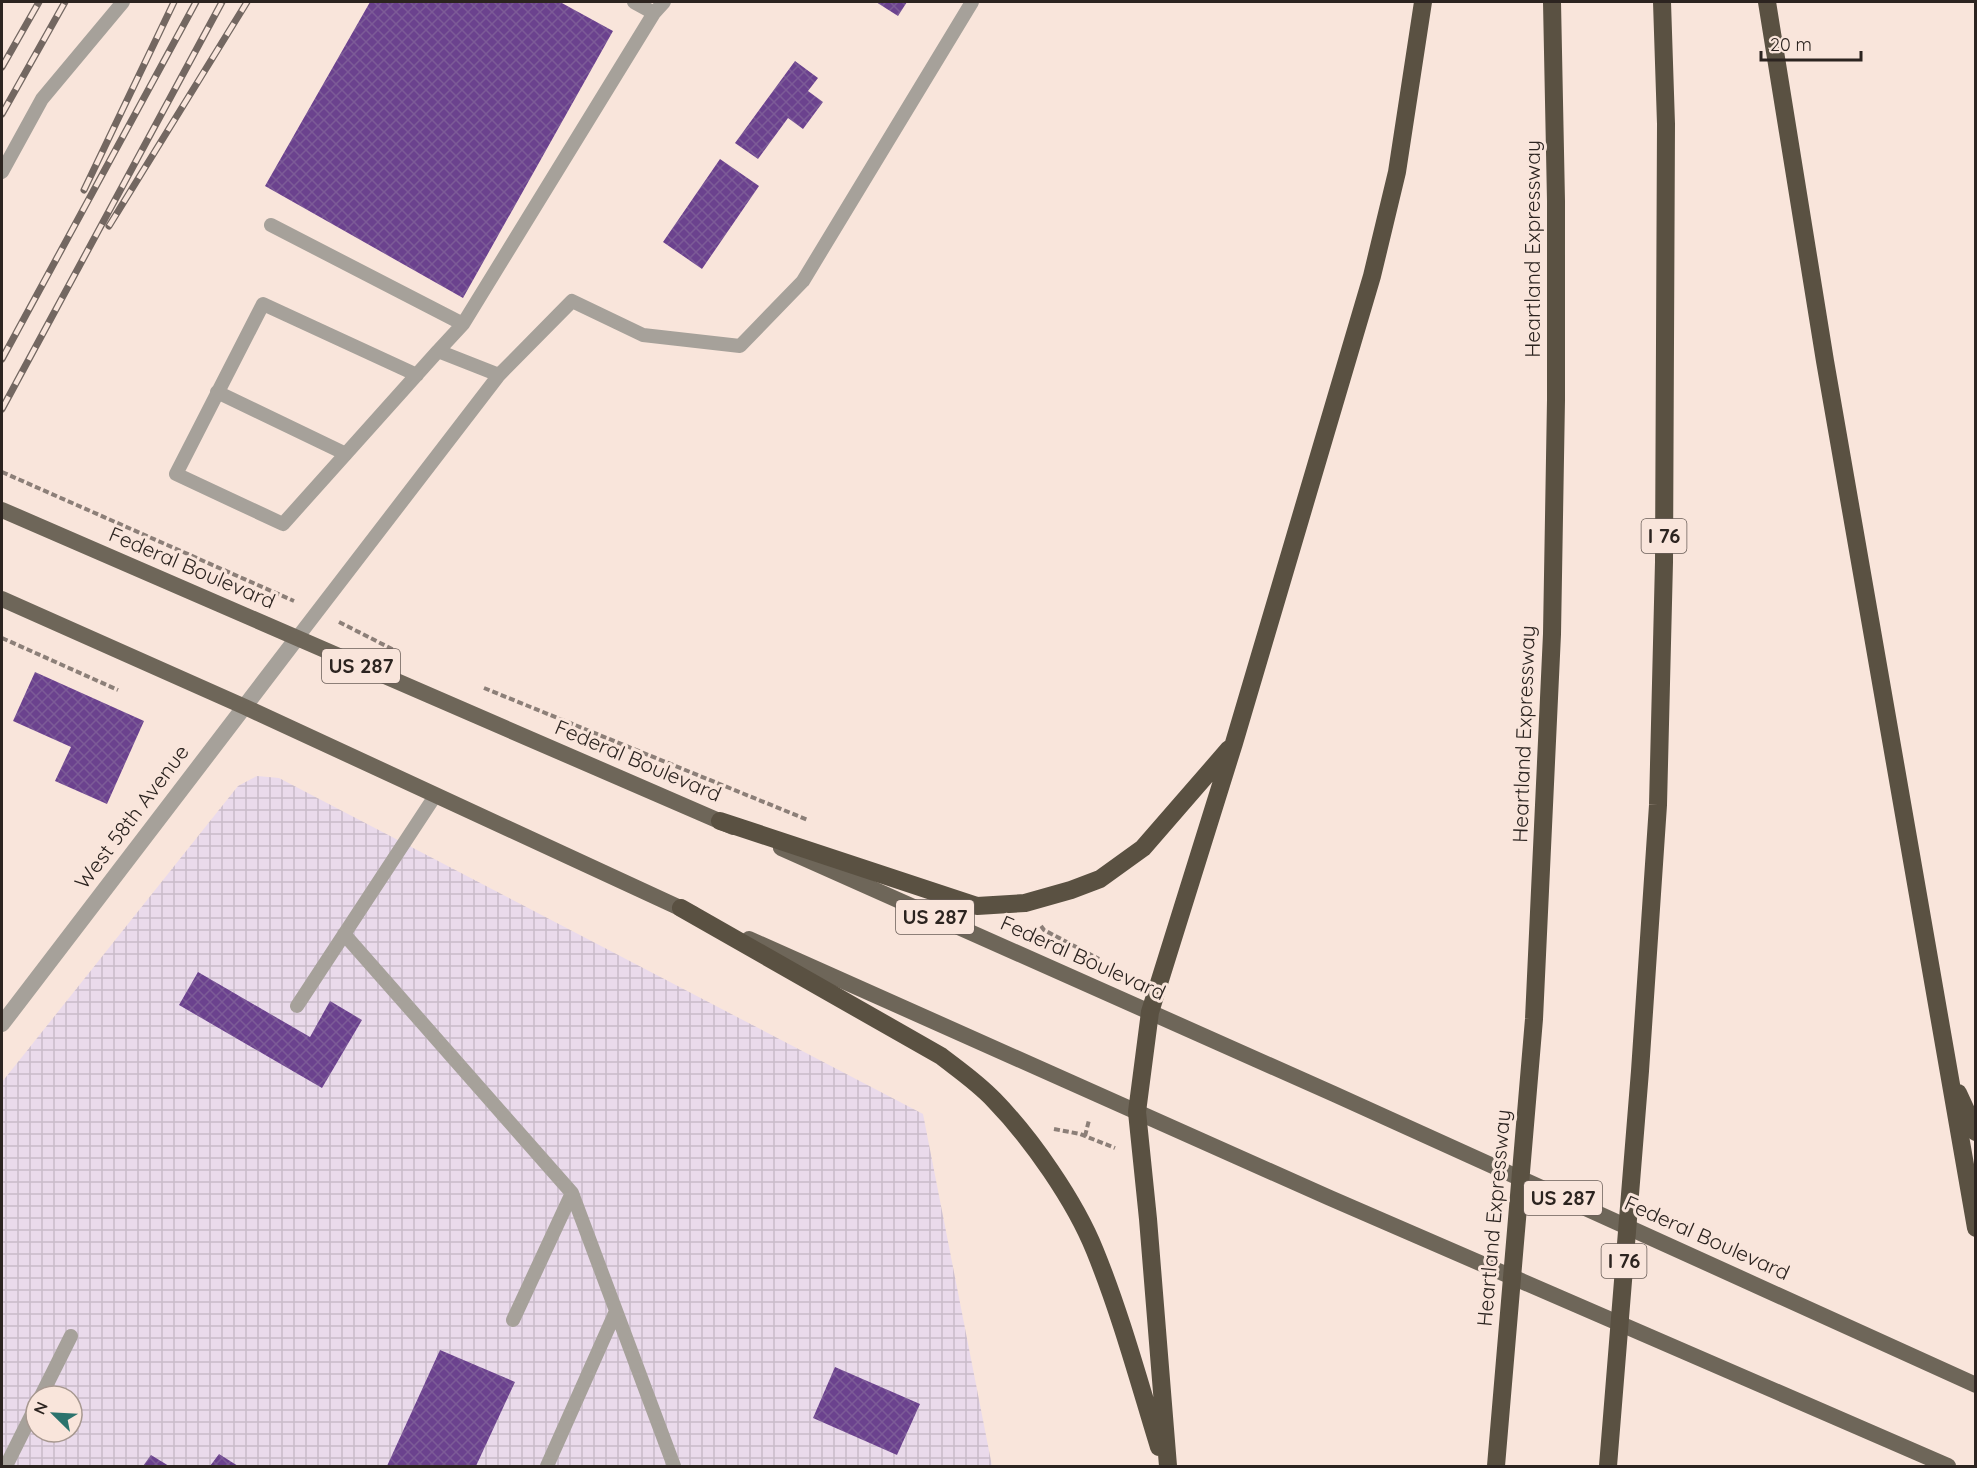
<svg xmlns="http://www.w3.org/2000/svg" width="1977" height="1468" font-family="Quicksand,sans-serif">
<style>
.industrial{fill:url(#industrial-grid);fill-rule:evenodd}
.building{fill:url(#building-cross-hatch)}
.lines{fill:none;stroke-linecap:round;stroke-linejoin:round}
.path{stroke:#8c7f78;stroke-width:4;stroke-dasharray:6 3;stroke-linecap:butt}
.service{stroke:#a6a19a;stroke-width:14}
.minor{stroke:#a6a19a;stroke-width:16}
.primary{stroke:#6e6659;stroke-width:16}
.motorway{stroke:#5a5142;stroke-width:18}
.rail-casing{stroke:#736761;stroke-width:7}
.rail{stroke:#f9e5db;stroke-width:4.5;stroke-dasharray:14;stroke-linecap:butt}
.labels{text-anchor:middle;stroke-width:6;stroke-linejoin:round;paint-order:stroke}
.shield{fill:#f9e5db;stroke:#6a5e58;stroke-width:1.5}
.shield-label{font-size:20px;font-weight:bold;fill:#2c2420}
.street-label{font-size:21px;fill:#2c2420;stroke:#f9e5db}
</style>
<defs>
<pattern id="industrial-grid" width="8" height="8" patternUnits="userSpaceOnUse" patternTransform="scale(1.5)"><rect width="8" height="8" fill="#eadaeb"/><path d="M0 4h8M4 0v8" fill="none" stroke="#c9bbc9"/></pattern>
<pattern id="building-cross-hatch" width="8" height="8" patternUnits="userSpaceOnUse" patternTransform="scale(1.5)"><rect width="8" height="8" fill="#6b428e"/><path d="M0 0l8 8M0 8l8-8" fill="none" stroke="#7c5b97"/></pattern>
</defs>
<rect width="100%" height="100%" fill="#f9e5db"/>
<path class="industrial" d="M257 776 279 778 923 1114 992 1466H2V1082L238 786ZM36 1396H72V1432H36Z"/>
<path class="building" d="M370 2H560L613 31 463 298 265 186Z
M876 2H907L898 16Z
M795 61 818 78 808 91 823 102 803 129 788 118 758 159 735 143Z
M720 159 759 186 702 269 663 242Z
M35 672 144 721 107 804 55 781 71 747 13 721Z
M198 972 310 1037 330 1001 362 1020 322 1088 179 1005Z
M440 1350 515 1382 476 1466H387Z
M835 1367 920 1404 897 1455 813 1418Z
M219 1454 238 1466H210Z
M151 1455 169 1466H143Z"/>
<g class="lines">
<path class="path" d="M2 472 294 601
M339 622 394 650
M2 638 118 690
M484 688 808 820
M1041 926 1044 930 1099 959
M1054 1129 1080 1134 1115 1148
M1085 1136 1089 1120"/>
<path class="service" d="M634 2 654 13
M2 172 42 99 123 2
M271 225 463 324 438 351
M463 324 654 13 664 2
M499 375 572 301 643 335 740 346 803 281 972 2
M217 392 346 454
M297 638 499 375 438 351 283 524 176 474 263 304 417 375
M344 934 572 1193 513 1320
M297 1006 435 796
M572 1193 674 1466
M41 1396 71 1336
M6 1466 36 1406
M547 1466 616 1311"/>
<path class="minor" d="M2 1024 297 638"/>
<path class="primary" d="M2 510 733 827
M2 599 245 707 693 914
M781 848 1334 1094 1976 1385
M749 939 1330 1198 1948 1466"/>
<path class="motorway" d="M1767 2 1825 361 1976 1228
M720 821 977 906 1025 903 1071 890 1100 879 1143 848 1229 749
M681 908 941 1056C959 1070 978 1083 994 1100 1031 1138 1075 1201 1095 1251 1121 1315 1139 1382 1159 1447
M1958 1093 1976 1132
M1168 1466 1148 1219 1137 1112 1150 1012 1234 743 1372 276 1397 172 1423 2
M1496 1466 1534 1019 1552 634 1556 400V201L1552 2
M1608 1466 1640 1071 1658 805 1664 562 1666 124 1662 2"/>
<defs>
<path id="rail" d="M2 67 39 2
M2 114 65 2
M84 190 174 2
M109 226 247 2
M2 359 196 2
M2 409 222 2"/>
</defs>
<use href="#rail" class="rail-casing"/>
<use href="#rail" class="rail"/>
</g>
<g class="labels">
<g class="shield">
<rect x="1641.5" y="519" width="45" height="34" rx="4.5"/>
<rect x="322" y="649" width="78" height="34" rx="4.5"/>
<rect x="896" y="900" width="78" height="34" rx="4.5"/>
<rect x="1524" y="1181" width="78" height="34" rx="4.5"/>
<rect x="1601.5" y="1244" width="45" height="34" rx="4.5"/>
</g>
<g class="shield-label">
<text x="1664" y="543">I 76</text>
<text x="361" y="673">US 287</text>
<text x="935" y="924">US 287</text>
<text x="1563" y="1205">US 287</text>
<text x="1624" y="1268">I 76</text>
</g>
<g class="street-label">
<text transform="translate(1533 249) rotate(-90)" y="7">Heartland Expressway</text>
<text transform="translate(192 568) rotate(23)" y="7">Federal Boulevard</text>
<text transform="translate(1524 734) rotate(-88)" y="7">Heartland Expressway</text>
<text transform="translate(638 761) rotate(23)" y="7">Federal Boulevard</text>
<text transform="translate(132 817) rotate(-53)" y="7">West 58th Avenue</text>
<text transform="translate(1083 958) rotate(24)" y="7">Federal Boulevard</text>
<text transform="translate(1494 1218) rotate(-85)" y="7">Heartland Expressway</text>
<text transform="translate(1707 1238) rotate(24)" y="7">Federal Boulevard</text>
</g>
</g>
<rect width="1977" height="1468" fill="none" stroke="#2c2420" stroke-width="6"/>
<g transform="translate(54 1414) rotate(294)"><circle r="28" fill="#f9e5db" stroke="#a79890" stroke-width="1.5"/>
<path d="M0-4.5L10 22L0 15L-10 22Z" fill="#2b736d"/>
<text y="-9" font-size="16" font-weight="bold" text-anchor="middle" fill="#2c2420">N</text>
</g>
<path d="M1761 51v9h100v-9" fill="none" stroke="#2c2420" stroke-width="3"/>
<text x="1770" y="51" font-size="18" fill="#2c2420" stroke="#f9e5db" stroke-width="4.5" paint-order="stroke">20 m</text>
</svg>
